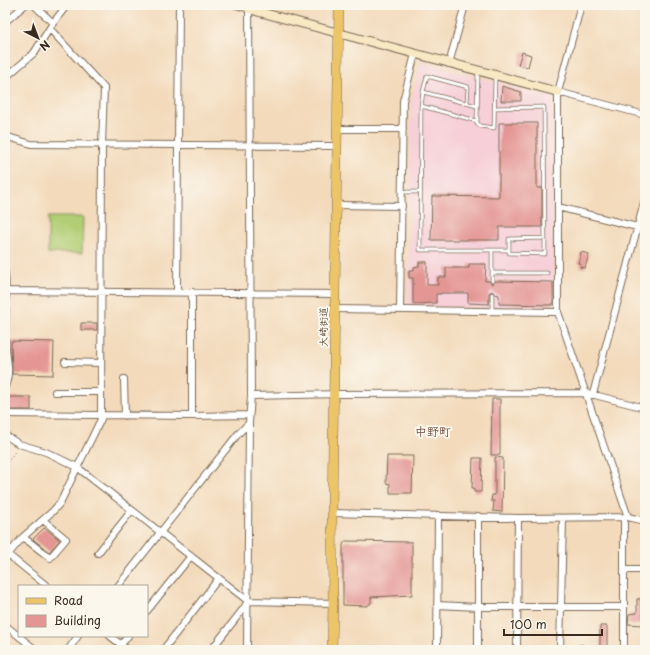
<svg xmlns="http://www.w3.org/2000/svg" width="650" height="655" font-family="'Playpen Sans','Klee One',sans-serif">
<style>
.built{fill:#f6cfd8}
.green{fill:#b1ce75;stroke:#767c4a}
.building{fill:#e49694}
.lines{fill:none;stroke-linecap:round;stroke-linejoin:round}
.lane-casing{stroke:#7b6855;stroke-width:4.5}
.street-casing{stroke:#7b6855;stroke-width:8}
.secondary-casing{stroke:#7b6855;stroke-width:10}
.primary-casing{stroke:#7b6855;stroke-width:10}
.path{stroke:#7b6855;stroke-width:1;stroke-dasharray:1 3;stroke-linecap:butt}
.lane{stroke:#fff;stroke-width:3}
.street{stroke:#fff;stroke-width:6}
.secondary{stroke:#f8e8c3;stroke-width:8}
.primary{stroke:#edc569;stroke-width:9}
.labels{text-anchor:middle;stroke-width:4;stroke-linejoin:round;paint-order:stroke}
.street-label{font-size:10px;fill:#3b2a1e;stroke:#fbf7ec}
.quarter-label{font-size:12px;font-weight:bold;fill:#765047;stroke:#fbf7ec}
</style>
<rect width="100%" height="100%" fill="#fbf7ec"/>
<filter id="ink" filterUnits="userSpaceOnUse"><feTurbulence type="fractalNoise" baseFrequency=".025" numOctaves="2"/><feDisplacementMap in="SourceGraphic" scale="8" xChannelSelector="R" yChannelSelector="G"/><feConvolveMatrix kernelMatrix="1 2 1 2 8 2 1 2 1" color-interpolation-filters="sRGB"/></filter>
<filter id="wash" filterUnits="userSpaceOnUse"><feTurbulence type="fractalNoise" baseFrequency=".012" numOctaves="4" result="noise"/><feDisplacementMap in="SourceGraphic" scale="16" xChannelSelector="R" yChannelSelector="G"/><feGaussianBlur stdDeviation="0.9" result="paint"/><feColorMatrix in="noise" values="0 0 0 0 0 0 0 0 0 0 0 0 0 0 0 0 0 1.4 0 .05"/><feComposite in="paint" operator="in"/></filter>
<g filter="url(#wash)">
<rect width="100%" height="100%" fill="#f3dabb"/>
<path class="built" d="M421 62 553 98 554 306 551 308 408 307 411 103Z"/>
<path class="green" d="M48 217H83L82 253H48Z"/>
<g id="blocks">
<path class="building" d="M522 52 531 55 528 67 518 65Z
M502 86 521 92V101H501Z
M499 123H537V188H542V227H499V240H431L432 196 499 197Z
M581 252 589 254 585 268 580 267 581 264 578 263Z
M419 262H427V285H438V277H446V268H469V264H486L485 281H489L492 284 494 283 495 281 553 282V305L499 304V295L495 294 492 291 489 293V304L468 303V293H441V294H436V303L413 304V278H409V271H414V267L419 266Z
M81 323H97V330H81Z
M11 341 54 342 53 375 12 374Z
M5 397H31V410H5Z
M492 399H500V455H491Z
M387 456H413L412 493H390V484L386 483Z
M495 457 503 458 502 512 493 511 494 501H491L492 495H495Z
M473 458H482L481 492H474V488H472Z
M44 528 59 539V541L49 552 33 539Z
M345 541 412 542V595L371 597V603L367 606 343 605V545Z
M637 599H643V625L628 624 629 614 637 613Z
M600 626H607V650H600Z"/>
</g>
</g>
<g filter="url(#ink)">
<use href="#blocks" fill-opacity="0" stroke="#7b6855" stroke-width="1"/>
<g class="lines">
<defs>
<path id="lane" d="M478 71 477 123 480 126 494 128 495 76
M423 92 427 76 468 87 467 103
M421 106 423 92 477 106
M477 121 421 106 420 250H509V253L545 254 544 107 494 108
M402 192H420
M509 250V239L544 238
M492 273H547
M492 281V250
M492 294V311"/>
<path id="street" d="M34 5 53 23
M236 5 249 9
M581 5 558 92V312L628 517
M5 22 25 5
M449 64 465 5
M5 78 34 53 53 23 67 5
M558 92 645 115
M337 129H403
M5 136 31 144 337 146
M336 205 402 206
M558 207 645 229
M5 273C7 295 5 316 5 338 5 354 12 371 5 386
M5 291 335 294
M177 292 179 5
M334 309 558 312
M400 310 403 101 415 54
M65 362 101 363
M124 379 125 416
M55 392H101
M593 394 645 199
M251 396 341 394 587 393 645 408
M5 414 192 416 249 415
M192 416V292
M5 435 19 444 46 452 77 467 248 601 244 608 211 650
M332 513 518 518 628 517 645 521
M478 516V650
M624 517V650
M23 537 50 558 66 539 43 520
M6 553 47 586
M98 553 132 510
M5 558 23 537 53 511 60 503 101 419V415L102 145 104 88 50 29
M624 570H645
M118 586 238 434 249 423 251 396 249 5
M248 601 333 603
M437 605 478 607H624
M147 611 191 556
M5 625 36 650
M110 636 128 650
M68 650 78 636
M117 650 128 636
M163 650 219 578
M247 650 249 423
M437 650 438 515
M517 650 518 518
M560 650 563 518
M581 650V648"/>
<path id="secondary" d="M249 9 558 92"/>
<path id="primary" d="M332 650 333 603 332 513 339 5"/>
</defs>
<use href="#lane" class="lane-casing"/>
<use href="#street" class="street-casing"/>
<use href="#secondary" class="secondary-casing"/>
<use href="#primary" class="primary-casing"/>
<path class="path" d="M5 466 16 450
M5 473 6 475 5 476"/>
<use href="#lane" class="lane"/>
<use href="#street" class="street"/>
<use href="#secondary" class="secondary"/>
<use href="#primary" class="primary"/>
</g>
</g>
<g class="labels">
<g class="street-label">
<text transform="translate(323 327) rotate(-90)" y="4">大崎街道</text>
</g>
<g class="quarter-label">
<text x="433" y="436">中野町</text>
</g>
</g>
<rect width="650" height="655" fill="none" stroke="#fbf7ec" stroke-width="20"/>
<rect x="18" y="585" width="130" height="52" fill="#fbf7ec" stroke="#aea59a"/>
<rect x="26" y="598" width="20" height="6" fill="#edc569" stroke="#aea59a"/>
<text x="54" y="605" font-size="12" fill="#3b2a1e">Road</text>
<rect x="26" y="615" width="20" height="12" fill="#e49694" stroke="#aea59a"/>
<text x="54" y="625" font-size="12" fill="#3b2a1e">Building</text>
<g transform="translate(38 38) rotate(138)" stroke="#fbf7ec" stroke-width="3" paint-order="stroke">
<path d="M0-3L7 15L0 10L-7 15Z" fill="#3b2a1e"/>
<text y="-6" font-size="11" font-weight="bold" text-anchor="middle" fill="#3b2a1e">N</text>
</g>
<path d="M504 629v6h98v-6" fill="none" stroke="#3b2a1e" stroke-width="2"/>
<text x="510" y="629" font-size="12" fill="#3b2a1e" stroke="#fbf7ec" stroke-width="3" paint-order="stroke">100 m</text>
</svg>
